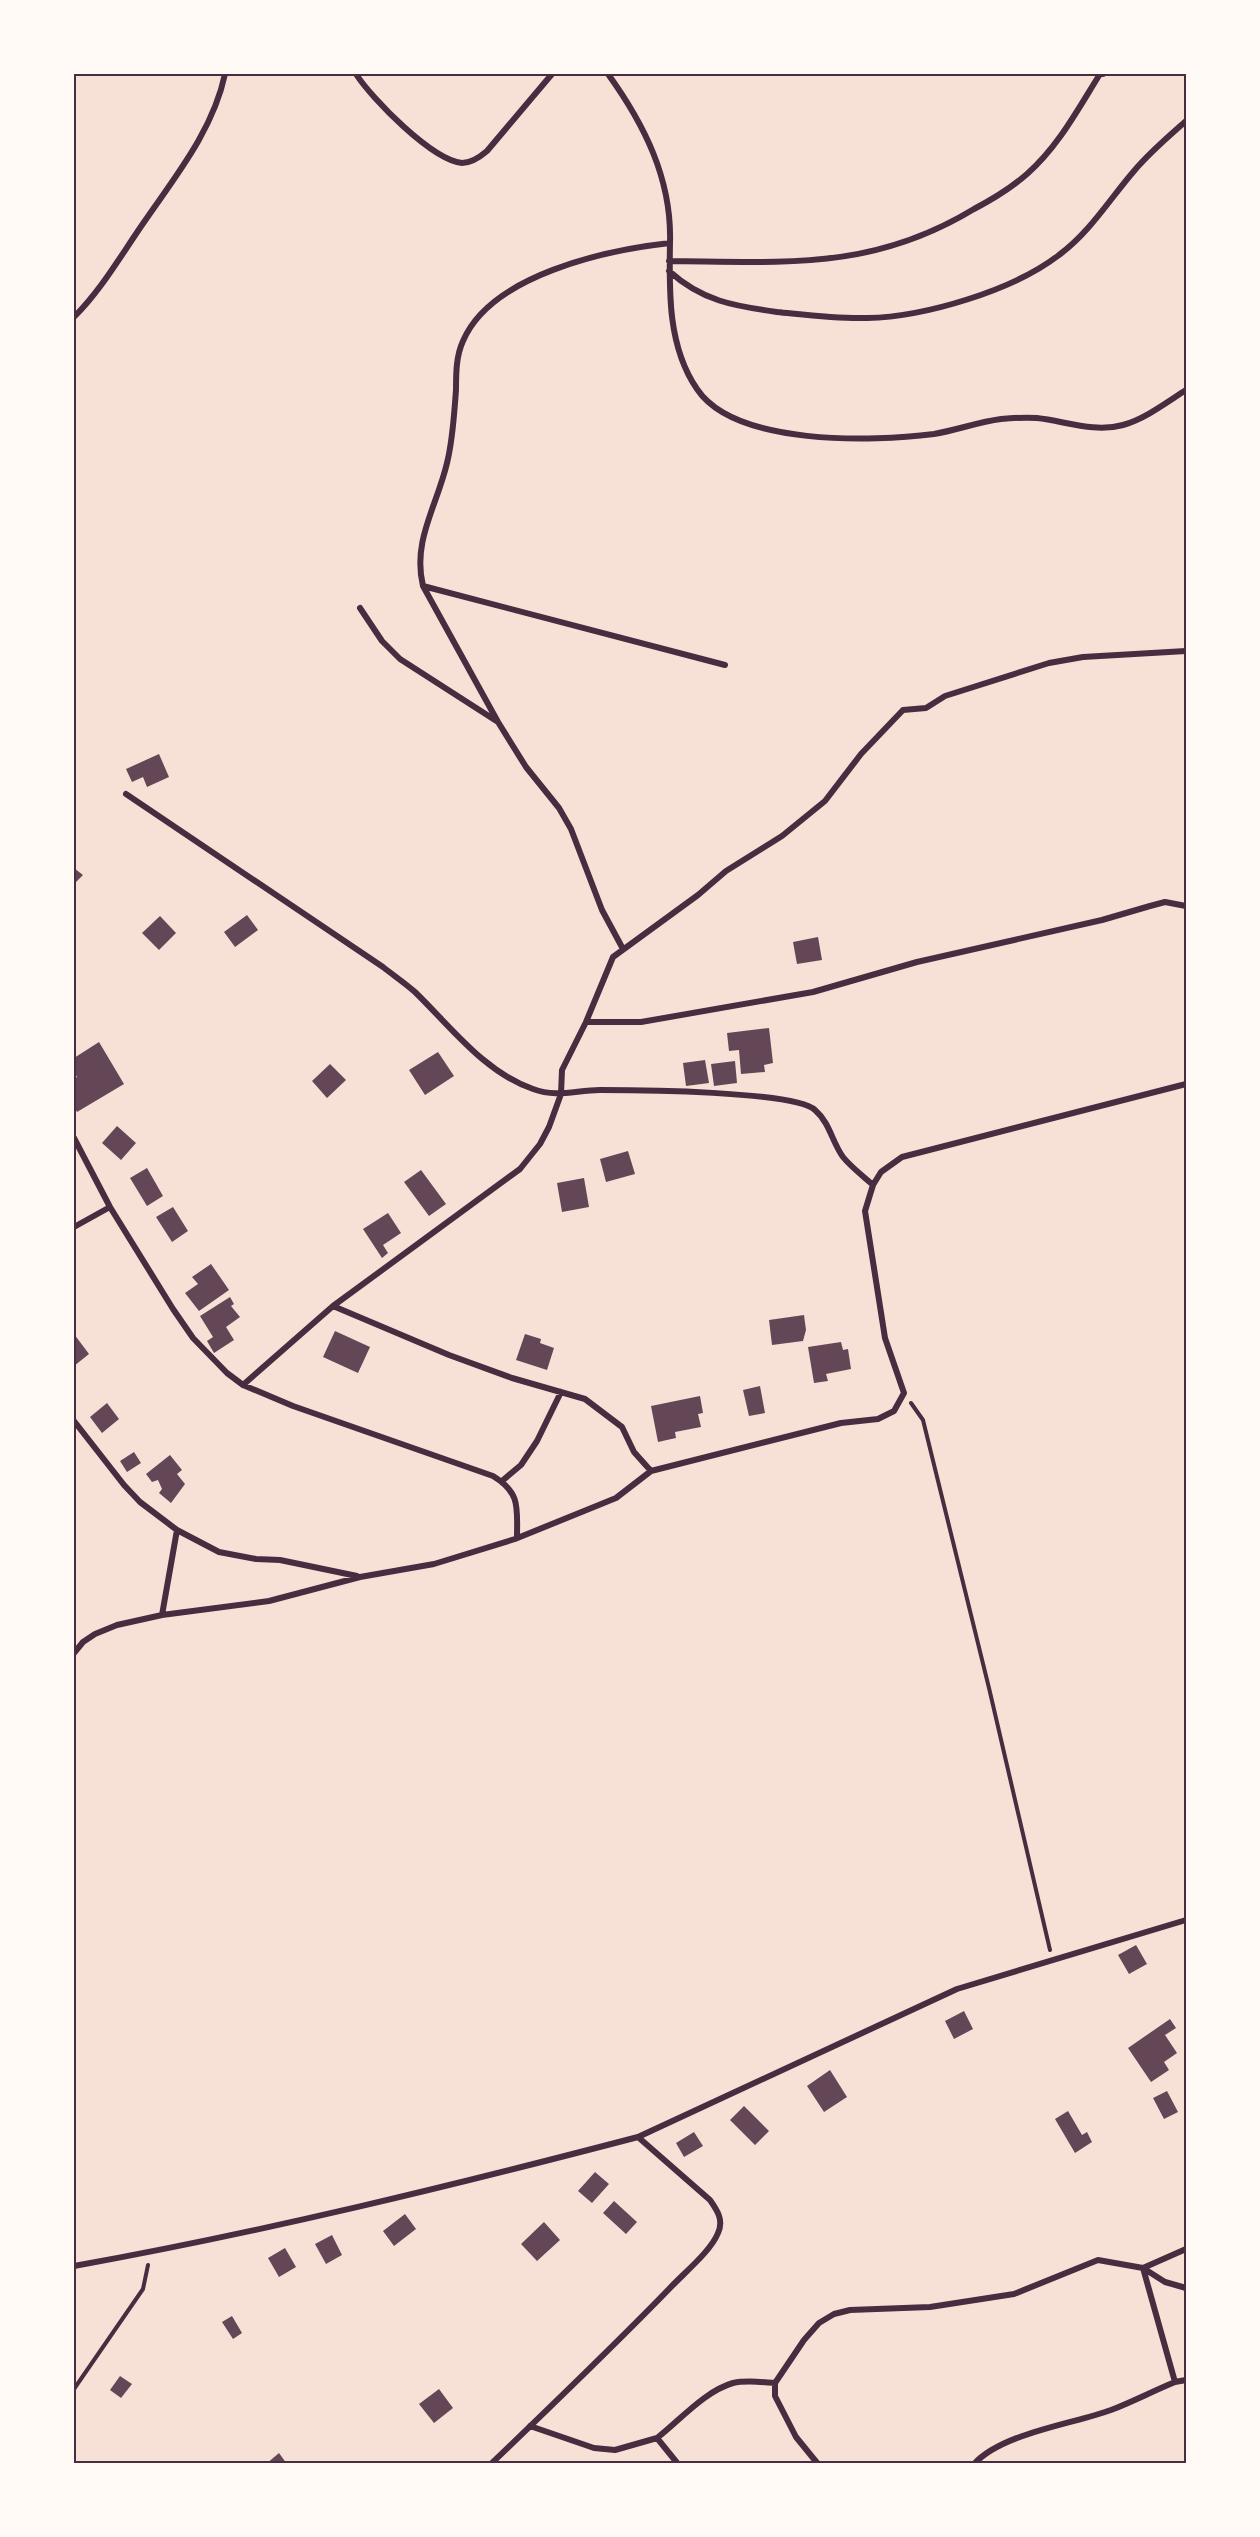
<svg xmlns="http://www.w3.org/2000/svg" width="1260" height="2537" font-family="Arial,sans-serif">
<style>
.building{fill:#644757}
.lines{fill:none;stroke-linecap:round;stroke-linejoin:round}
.path{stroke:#4a2c40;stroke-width:4}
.minor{stroke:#4a2c40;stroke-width:6}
.neatline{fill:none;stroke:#4a2c40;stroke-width:2}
</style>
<rect width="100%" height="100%" fill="#f7e1d7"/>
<path class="building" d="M159 754 169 777 147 787 143 777 132 782 126 769Z
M74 868 83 875 74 884Z
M247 915 258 930 235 947 224 932Z
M160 916 176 933 159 950 142 933Z
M818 937 822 960 797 964 793 942Z
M769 1028 773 1063 764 1065 765 1072 741 1074 739 1050 729 1051 727 1033Z
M99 1042 124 1084 77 1112 74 1106V1079L77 1077 74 1072V1058Z
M438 1052 454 1076 425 1095 409 1070Z
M705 1060 709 1083 686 1086 683 1063Z
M735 1061 737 1083 714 1086 711 1064Z
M330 1064 346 1080 327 1098 312 1081Z
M117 1126 136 1143 121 1160 102 1143Z
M628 1151 635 1174 606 1182 600 1159Z
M147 1168 163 1196 147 1206 130 1178Z
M421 1170 446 1204 429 1216 404 1182Z
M584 1178 589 1207 562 1212 557 1183Z
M173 1207 188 1231 172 1242 156 1217Z
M388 1213 401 1233 383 1245 388 1253 382 1258 363 1229Z
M211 1264 229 1290 199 1311 185 1293 198 1284 192 1277Z
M230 1297 234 1304 231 1306 240 1317 226 1327 234 1340 214 1353 207 1341 213 1337 200 1316Z
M804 1315 806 1330 803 1341 772 1345 769 1320Z
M335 1331 370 1347 358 1373 323 1357Z
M74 1334 89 1354 74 1366Z
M525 1334 541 1339 540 1343 554 1348 547 1370 516 1360Z
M841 1342 843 1350 848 1349 851 1369 826 1374 828 1381 814 1383 808 1347Z
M760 1386 765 1413 749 1416 743 1390Z
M700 1396 703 1413 698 1414 701 1427 675 1432 676 1438 658 1442 651 1406Z
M107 1403 119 1419 102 1433 90 1417Z
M134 1452 141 1463 127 1472 120 1461Z
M170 1455 182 1470 177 1474 185 1484 171 1503 159 1493 162 1489 158 1480 152 1482 146 1474Z
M1136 1945 1147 1964 1129 1974 1118 1955Z
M964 2011 973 2029 954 2039 945 2021Z
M1170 2019 1176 2028 1165 2035 1177 2053 1164 2062 1169 2070 1151 2082 1128 2048Z
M830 2070 847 2097 824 2112 807 2086Z
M1167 2091 1178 2112 1164 2119 1153 2098Z
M744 2106 769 2131 755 2145 730 2120Z
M1068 2111 1082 2135 1087 2132 1092 2142 1075 2153 1055 2119Z
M694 2132 703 2146 684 2157 676 2143Z
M595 2172 609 2184 592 2203 578 2191Z
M614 2201 637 2222 626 2234 603 2213Z
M405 2214 416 2229 394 2246 383 2231Z
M544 2222 560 2240 537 2261 521 2244Z
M332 2235 342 2255 326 2264 315 2244Z
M285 2248 296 2267 279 2277 268 2258Z
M232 2316 242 2333 233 2339 222 2322Z
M120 2376 132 2384 121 2398 110 2390Z
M439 2389 453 2408 434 2423 419 2404Z
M279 2453 287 2464H266Z"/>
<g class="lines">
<path class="path" d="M911 1403 923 1420 989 1688 1050 1950
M74 2389 143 2289 148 2265"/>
<path class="minor" d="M356 74C372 99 432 160 462 163 472 163 480 157 487 151L552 74
M670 243C669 292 668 347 697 389 735 446 873 442 934 434 957 430 978 422 1001 419 1012 418 1025 417 1037 418 1065 421 1094 433 1123 425 1145 419 1167 402 1186 390
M669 261C784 262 872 271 974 209 993 199 1011 188 1027 174 1058 147 1078 109 1100 74H1103
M669 271C702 301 734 306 777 312 807 315 837 319 867 318 925 317 1014 290 1059 255 1090 232 1109 200 1134 171 1150 152 1168 137 1186 121
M74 317C101 290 120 257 142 225 174 178 213 131 225 74
M423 586 725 665
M360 608 382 641 400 659 498 722 423 586C412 541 437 506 447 463 453 439 454 415 456 390 456 374 456 356 463 341 491 275 606 250 670 243 672 179 644 124 608 74
M498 722 526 767 559 808 571 829 602 910 623 949
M126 794 383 967C393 975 405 983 415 992 451 1027 484 1072 533 1089 557 1098 576 1090 600 1090 635 1090 794 1091 815 1110 830 1123 832 1142 843 1157 851 1167 863 1176 873 1185
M586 1022H641L813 992 917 962 1102 920 1150 906 1165 902 1186 906
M74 1138 110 1207 173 1309 193 1338 227 1373 243 1385 293 1406 493 1476C521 1493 517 1508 517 1538
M74 1227 110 1207
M333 1306 449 1355 512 1378 585 1399 622 1427 634 1452 651 1471
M243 1385 333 1306 520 1169 540 1144 549 1127 561 1094 562 1070 586 1022 613 957 698 895 726 871 782 836 825 801 861 754 903 710 926 708 945 696 1049 663 1083 657 1186 651
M74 1421 124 1485 140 1502 177 1530 219 1552 256 1559 280 1560 357 1576
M502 1481 521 1465 537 1441 561 1392
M162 1615 177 1530
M74 1653 83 1642 95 1634 117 1625 162 1615 269 1601 360 1577 434 1564 515 1539 616 1498 651 1471 841 1423 878 1419 894 1411 904 1393 885 1338 865 1211 873 1185 881 1172 902 1157 1186 1084
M638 2137 957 1989 1186 1920
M1186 2249 1143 2268 1165 2282 1186 2288
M74 2266C263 2232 451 2186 638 2137L710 2200C717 2210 724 2220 718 2233 711 2251 684 2273 670 2288 612 2348 551 2406 491 2464
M1175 2382 1186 2380
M530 2426 594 2448 615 2450 657 2438 678 2464
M657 2438C680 2420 705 2391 733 2383 747 2380 761 2382 775 2383
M818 2464 796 2437 775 2396V2383L804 2340 819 2323 834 2314 850 2310 930 2307 1014 2294 1098 2260 1143 2268 1175 2382C1153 2391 1132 2402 1111 2410 1073 2424 1002 2433 974 2464"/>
</g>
<rect width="1260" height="2537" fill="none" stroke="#fffaf5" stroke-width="150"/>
<rect x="75" y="75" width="1110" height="2387" class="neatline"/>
</svg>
